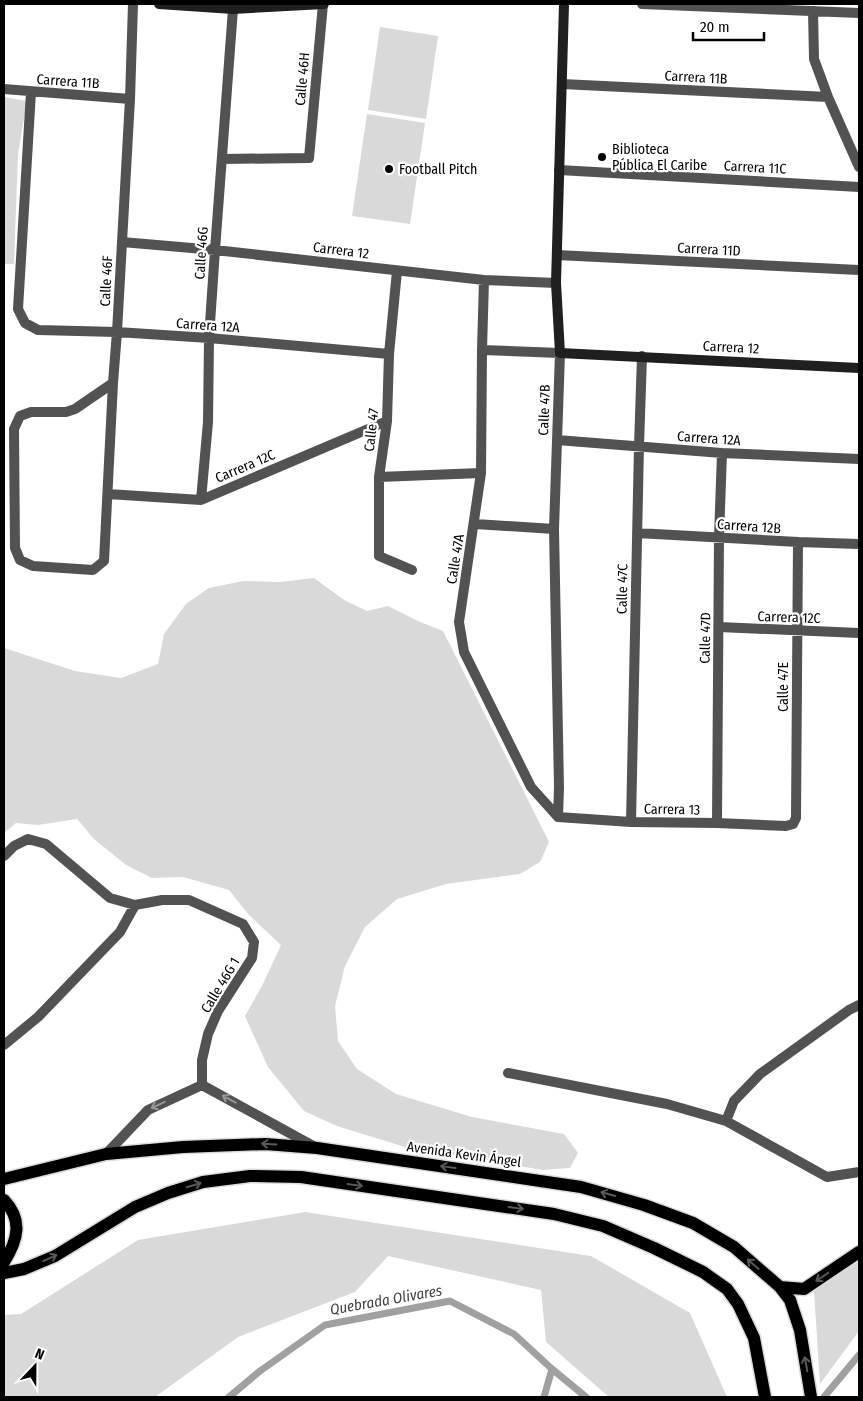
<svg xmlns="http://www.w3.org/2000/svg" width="863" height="1401" font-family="'Fira Sans Condensed',sans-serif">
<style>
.green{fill:#d9d9d9}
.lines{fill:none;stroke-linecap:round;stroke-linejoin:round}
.stream{stroke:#a0a0a0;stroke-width:7}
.primary-casing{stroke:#dbdbdb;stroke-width:15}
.street{stroke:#525252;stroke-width:10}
.secondary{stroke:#1f1f1f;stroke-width:10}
.primary{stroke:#000;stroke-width:12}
.oneway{stroke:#979797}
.oneway2{stroke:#595959}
.poi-dot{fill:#000;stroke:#fff;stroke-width:2}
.labels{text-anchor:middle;stroke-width:4.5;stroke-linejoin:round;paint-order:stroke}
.street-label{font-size:14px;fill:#000;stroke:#fff}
.poi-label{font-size:14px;fill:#000;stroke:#fff;text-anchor:start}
.water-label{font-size:15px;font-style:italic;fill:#414141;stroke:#fff}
</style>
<rect width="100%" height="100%" fill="#fff"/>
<path class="green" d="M380 27 438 36 426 119 368 110Z
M4 97 27 101 18 154 14 264H4Z
M367 114 425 123 410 224 352 216Z
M314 578 344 600 367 611 388 606 418 621 443 631 549 842 540 862 520 874 446 884 397 899 365 927 345 966 335 1006 338 1041 357 1069 396 1094 472 1117 564 1134 578 1153 570 1168 543 1170 405 1147 337 1126 304 1111 268 1067 245 1016 262 986 281 945 249 915 229 890 183 877 152 878 126 865 94 839 77 819 38 825 16 823 4 833V648L75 671 121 678 158 664 164 634 186 604 209 588 243 581 280 582Z
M305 1212 591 1256 690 1313 727 1397H609L546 1342 541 1290 388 1256 355 1292 238 1337 155 1397H4V1315L21 1314 138 1240Z
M859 1259V1331L820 1384 814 1291Z"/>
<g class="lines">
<path class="stream" d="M229 1397 260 1371 325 1325 450 1301 514 1334 552 1369 586 1397
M544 1397 552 1369
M824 1397 859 1355"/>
<defs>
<path id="primary" d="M4 1179 106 1154 183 1147 265 1144 317 1148 581 1187 644 1205 693 1223 734 1247 780 1287 790 1300 800 1330 811 1397
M4 1200C23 1220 18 1240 4 1262
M4 1273 24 1269 55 1256 135 1207 168 1193 203 1182 250 1176 301 1177 554 1214 603 1226 654 1248 703 1272 727 1289 738 1304 754 1338 765 1397
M780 1287 804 1289 859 1252"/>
</defs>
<use href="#primary" class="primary-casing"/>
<path class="street" d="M642 4 859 13
M813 11 814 59 828 97 859 167
M562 84 828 97
M4 89 130 99
M31 92 18 309 25 323 38 330 117 332 209 338 389 354
M222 159 309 158 323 4
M559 170 859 187
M122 242 215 250 484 280 556 283
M557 255 859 270
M397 271 389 354 387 421 379 477V556L412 570
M484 280 482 350 481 473 459 622 464 652 531 787 558 817
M482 350 560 353 554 529 559 787 558 817
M113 383 75 409 66 412H31L20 416 14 429 15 548 20 560 33 566 93 570 104 561 113 383 117 332 130 99 133 4
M557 440 722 453 859 459
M379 477 481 473
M108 494 201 500 387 421
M201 500 208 422 209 338 215 250 233 9
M475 524 554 529
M637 533 798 542 859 544
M719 627 859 633
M558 817 631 822 717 823 786 826 793 824 796 818 798 542
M631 822 639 446 642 356
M717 823 719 537 722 453
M4 856 14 846 28 839 46 844 110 898 135 905 162 900H189L243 924 254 942 252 958 218 1011 208 1034 202 1060V1085
M4 1045 38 1017 120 932 135 905
M508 1073 667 1104 726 1121 827 1177 859 1172
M202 1085 315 1147
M726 1121 734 1101 760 1074 849 1010 859 1005
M106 1154 148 1110 202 1085"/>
<path class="secondary" d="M159 4 233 9 324 4
M564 4 556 283 560 353 859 368"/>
<use href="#primary" class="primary"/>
</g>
<defs><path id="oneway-shaft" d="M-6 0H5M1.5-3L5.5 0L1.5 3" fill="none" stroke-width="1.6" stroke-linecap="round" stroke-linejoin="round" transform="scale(1.25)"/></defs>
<g class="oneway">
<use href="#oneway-shaft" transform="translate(229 1099) rotate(-152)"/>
<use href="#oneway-shaft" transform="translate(158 1105) rotate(156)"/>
</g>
<g class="oneway2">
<use href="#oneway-shaft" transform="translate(269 1144) rotate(-177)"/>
<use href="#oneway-shaft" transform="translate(448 1167) rotate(-172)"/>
<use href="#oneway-shaft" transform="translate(194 1185) rotate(-17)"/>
<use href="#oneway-shaft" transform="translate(355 1185) rotate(8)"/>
<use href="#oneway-shaft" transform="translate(608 1194) rotate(-164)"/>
<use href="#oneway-shaft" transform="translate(516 1208) rotate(8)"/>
<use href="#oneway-shaft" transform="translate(50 1258) rotate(-25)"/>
<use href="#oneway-shaft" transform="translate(753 1264) rotate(-139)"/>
<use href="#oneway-shaft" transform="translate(822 1277) rotate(146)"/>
<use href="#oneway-shaft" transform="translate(806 1364) rotate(-100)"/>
</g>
<g class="poi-dot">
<circle cx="602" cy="157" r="5"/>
<circle cx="389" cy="169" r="5"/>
</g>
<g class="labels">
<g class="street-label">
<text transform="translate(696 77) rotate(3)" y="5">Carrera 11B</text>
<text transform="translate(302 79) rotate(-85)" y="5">Calle 46H</text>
<text transform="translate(68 81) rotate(4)" y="5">Carrera 11B</text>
<text transform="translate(755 167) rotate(3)" y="5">Carrera 11C</text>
<text transform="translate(709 249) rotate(3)" y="5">Carrera 11D</text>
<text transform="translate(341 250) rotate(7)" y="5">Carrera 12</text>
<text transform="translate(201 253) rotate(-86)" y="5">Calle 46G</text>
<text transform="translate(106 281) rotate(-87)" y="5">Calle 46F</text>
<text transform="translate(208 325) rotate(4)" y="5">Carrera 12A</text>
<text transform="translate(731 347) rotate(3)" y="5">Carrera 12</text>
<text transform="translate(544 410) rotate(-88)" y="5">Calle 47B</text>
<text transform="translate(371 430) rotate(-84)" y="5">Calle 47</text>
<text transform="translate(709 438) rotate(4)" y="5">Carrera 12A</text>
<text transform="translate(245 466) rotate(-23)" y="5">Carrera 12C</text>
<text transform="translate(749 526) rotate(4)" y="5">Carrera 12B</text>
<text transform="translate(455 559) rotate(-81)" y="5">Calle 47A</text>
<text transform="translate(622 589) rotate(-89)" y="5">Calle 47C</text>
<text transform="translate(789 617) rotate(2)" y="5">Carrera 12C</text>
<text transform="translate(705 638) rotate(-89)" y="5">Calle 47D</text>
<text transform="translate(783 687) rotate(-90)" y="5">Calle 47E</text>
<text transform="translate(672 809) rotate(1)" y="5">Carrera 13</text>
<text transform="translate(220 985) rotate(-59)" y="5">Calle 46G 1</text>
<text transform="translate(464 1154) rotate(8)" y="5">Avenida Kevin Ángel</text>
</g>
<g class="poi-label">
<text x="612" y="154">Biblioteca<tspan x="612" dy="16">Pública El Caribe</tspan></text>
<text x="399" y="174">Football Pitch</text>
</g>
<g class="water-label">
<text transform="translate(386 1300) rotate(-10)" y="5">Quebrada Olivares</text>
</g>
</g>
<rect width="863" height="1401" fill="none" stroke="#000000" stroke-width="10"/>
<g transform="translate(35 1366) rotate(22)" stroke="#ffffff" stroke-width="4" paint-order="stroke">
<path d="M0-4L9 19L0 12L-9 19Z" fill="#000000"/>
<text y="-8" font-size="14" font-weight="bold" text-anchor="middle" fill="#000000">N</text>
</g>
<path d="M693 32v8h71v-8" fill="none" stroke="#000000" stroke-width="2.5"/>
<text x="700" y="32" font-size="15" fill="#000000" stroke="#ffffff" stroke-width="4" paint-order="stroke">20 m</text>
</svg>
